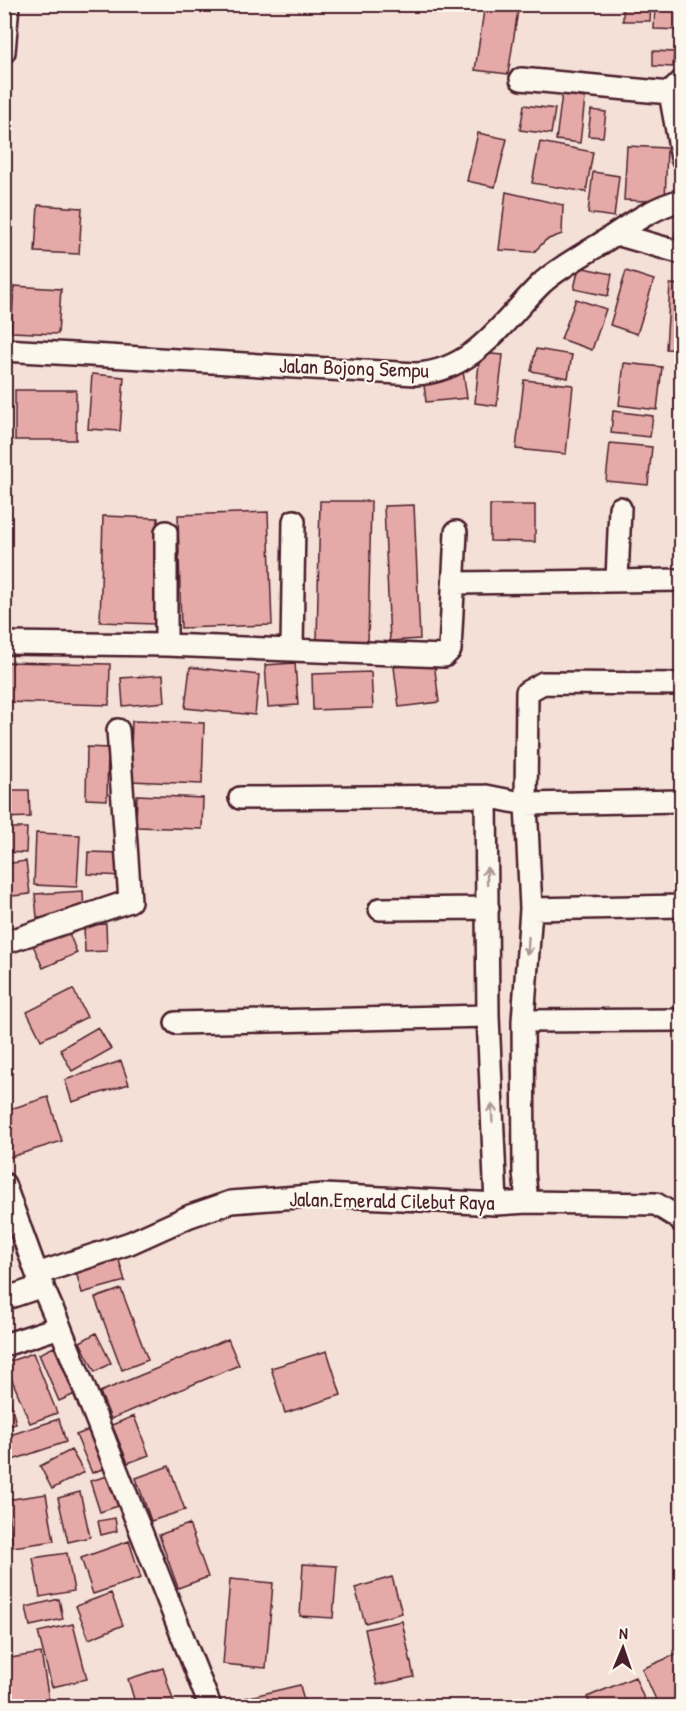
<svg xmlns="http://www.w3.org/2000/svg" width="686" height="1711" font-family="'Patrick Hand',sans-serif">
<style>
.building{fill:#e5aaa7;stroke:#4a1f2b;stroke-width:1.5}
.lines{fill:none;stroke-linecap:round;stroke-linejoin:round}
.street-casing{stroke:#4a1f2b;stroke-width:26}
.street{stroke:#fbf7ec;stroke-width:21}
.oneway{stroke:#ab9695}
.labels{text-anchor:middle;stroke-width:4.5;stroke-linejoin:round;paint-order:stroke}
.street-label{font-size:21px;fill:#4a1f2b;stroke:#fbf7ec}
</style>
<rect width="100%" height="100%" fill="#f4e0d7"/>
<filter id="ink" filterUnits="userSpaceOnUse"><feTurbulence type="fractalNoise" baseFrequency=".0167" numOctaves="2"/><feDisplacementMap in="SourceGraphic" scale="12" xChannelSelector="R" yChannelSelector="G"/><feConvolveMatrix kernelMatrix="1 2 1 2 8 2 1 2 1" color-interpolation-filters="sRGB"/></filter>
<g filter="url(#ink)">
<path class="building" d="M485 4H519L508 74 475 70Z
M623 4H651L650 21H623Z
M655 4H682V30L654 29Z
M653 51 674 52 673 67 653 66Z
M562 94 585 98 580 143 556 140Z
M524 105 555 109 551 134 520 130Z
M591 110 606 112 603 137 588 136Z
M478 133 507 139 495 187 467 181Z
M540 142 593 152 586 192 532 183Z
M627 146 667 148 665 202 624 200Z
M593 172 619 176 614 217 588 213Z
M506 192 563 205 562 234 546 240 534 252 499 250Z
M678 203H682V248L674 247Z
M38 205 82 208 79 254 35 252Z
M579 267 612 274 608 296 574 289Z
M626 271 654 280 637 334 610 325Z
M670 284 682 285V350L666 349Z
M14 286 61 289 58 334 11 332Z
M576 299 606 309 592 350 561 339Z
M536 349 572 355 568 378 531 371Z
M480 353 503 355 497 406 475 403Z
M681 360H682V410H678Z
M624 363 662 367 657 410 619 405Z
M463 371 467 398 426 402 423 376Z
M92 374 124 377 120 431 88 429Z
M524 380 573 385 566 454 516 449Z
M15 390H76V440H15Z
M613 411 653 416 650 437 611 433Z
M610 443 652 447 648 485 606 481Z
M320 501H371L368 643 317 641Z
M414 505 420 639 390 641 384 506Z
M490 505H535V542L490 541Z
M268 512 272 625 181 628 178 515Z
M103 516 158 518 154 624 100 622Z
M4 662 110 664 109 705 4 702Z
M434 662 439 702 399 707 394 667Z
M295 663 298 705 268 707 265 665Z
M190 667 259 675 255 715 185 708Z
M371 672 373 708 313 710 312 674Z
M163 675 165 702 123 706 121 678Z
M132 721 204 723 202 784 130 781Z
M87 747 108 748 107 800 86 799Z
M4 790H29L30 817 4 818Z
M137 795 203 798 202 829 136 827Z
M4 828H27L26 853 4 852Z
M36 833 80 835 77 887 34 885Z
M88 852 123 853 122 876 87 874Z
M26 861 30 894 4 897V864Z
M83 891 84 915 37 918 35 894Z
M106 924 107 951 85 952 84 925Z
M67 928 77 953 43 968 32 943Z
M73 989 87 1017 41 1040 27 1012Z
M98 1027 111 1049 72 1071 60 1049Z
M121 1061 129 1084 72 1102 65 1080Z
M48 1097 62 1141 4 1159V1111Z
M117 1253 125 1281 82 1293 74 1265Z
M121 1289 148 1360 122 1370 95 1298Z
M96 1333 111 1363 95 1372 80 1342Z
M228 1339 239 1365 111 1419 100 1392Z
M54 1347 75 1394 59 1401 39 1354Z
M327 1351 341 1395 285 1413 271 1368Z
M33 1353 57 1413 30 1423 5 1363Z
M8 1392 16 1424 4 1427V1393Z
M134 1416 149 1455 128 1463 112 1425Z
M59 1419 66 1442 4 1463V1437Z
M89 1430 105 1468 92 1473 76 1435Z
M71 1450 84 1472 52 1489 40 1466Z
M169 1466 185 1510 151 1521 136 1478Z
M108 1476 118 1506 100 1512 90 1481Z
M80 1492 90 1537 68 1542 58 1498Z
M46 1494 54 1541 13 1547 6 1500Z
M115 1518 117 1531 101 1535 98 1521Z
M189 1524 208 1577 178 1588 159 1535Z
M129 1541 141 1578 93 1594 81 1558Z
M67 1553 74 1591 40 1597 33 1558Z
M303 1564 337 1566 333 1618 300 1616Z
M392 1577 402 1613 365 1623 355 1588Z
M230 1579 273 1583 266 1668 223 1664Z
M111 1593 123 1625 89 1639 76 1606Z
M59 1599 63 1619 30 1626 26 1607Z
M402 1621 414 1677 377 1685 365 1629Z
M73 1624 87 1679 52 1687 38 1632Z
M41 1653 50 1706H4V1659Z
M677 1654 682 1665V1706H659L642 1669Z
M163 1668 175 1706H136L128 1679Z
M635 1677 647 1706H591L587 1697Z
M300 1685 305 1706H248L245 1698Z"/>
<g class="lines">
<defs>
<path id="street" d="M4 52 8 4
M521 79 670 93 682 81
M670 93 682 158
M616 234 682 253
M4 350 416 374C475 371 504 319 543 282 559 268 579 257 597 246 624 229 650 208 682 200
M617 580 620 508
M454 583 682 580
M4 643 166 645 444 656 450 650 456 532
M166 645V532
M292 649 294 521
M486 796 488 1016 496 1204
M240 798 486 796 526 804 682 801
M380 909 488 908
M531 909 682 906
M4 943 130 901 118 730
M523 1021 682 1020
M176 1023 488 1016
M4 1184 37 1274 60 1327 210 1706
M527 1202 524 1172 523 1021 531 909 526 804 527 692 543 683 682 684
M37 1274 130 1243 190 1216 231 1202 324 1195 496 1204 527 1202 656 1204 677 1217 682 1222
M4 1299 43 1286
M4 1345 60 1327"/>
</defs>
<use href="#street" class="street-casing"/>
<use href="#street" class="street"/>
</g>
<defs><path id="oneway-shaft" d="M-6 0H5M1.5-3L5.5 0L1.5 3" fill="none" stroke-width="1.6" stroke-linecap="round" stroke-linejoin="round" transform="scale(1.5)"/></defs>
<g class="oneway">
<use href="#oneway-shaft" transform="translate(487 876) rotate(-91)"/>
<use href="#oneway-shaft" transform="translate(528 946) rotate(94)"/>
<use href="#oneway-shaft" transform="translate(492 1113) rotate(-92)"/>
</g>
</g>
<g class="labels">
<g class="street-label">
<text transform="translate(354 368) rotate(2)" y="7">Jalan Bojong Sempu</text>
<text transform="translate(392 1201) rotate(1)" y="7">Jalan Emerald Cilebut Raya</text>
</g>
</g>
<rect width="686" height="1711" fill="none" stroke="#fbf7ec" stroke-width="24"/>
<rect x="12" y="12" width="662" height="1687" fill="none" stroke="#4a1f2b" stroke-width="2" filter="url(#ink)"/>
<g transform="translate(623 1648) rotate(2)" stroke="#fbf7ec" stroke-width="4.5" paint-order="stroke">
<path d="M0-4.5L10 22L0 15L-10 22Z" fill="#4a1f2b"/>
<text y="-9" font-size="16" font-weight="bold" text-anchor="middle" fill="#4a1f2b">N</text>
</g>
</svg>
